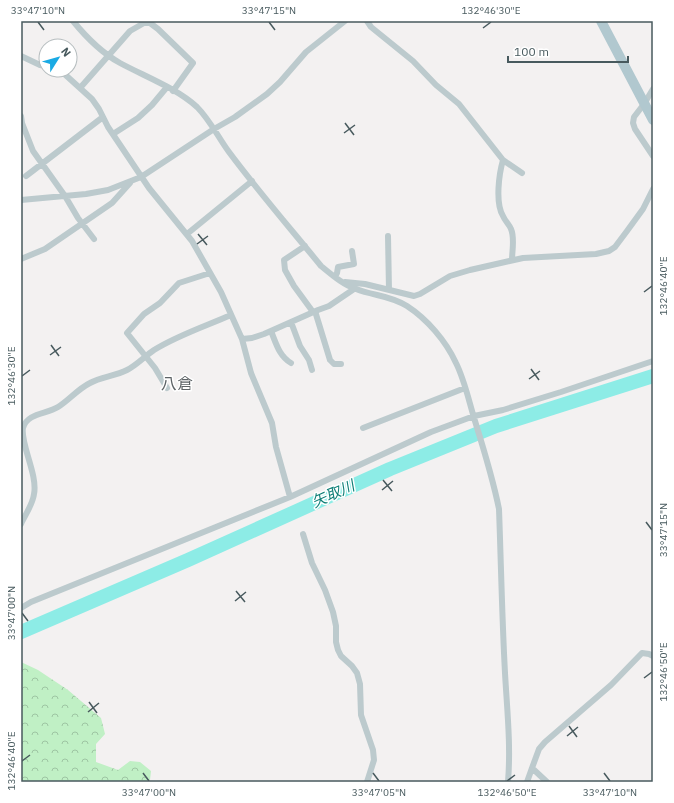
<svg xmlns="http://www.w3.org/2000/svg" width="674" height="803" font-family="'IBM Plex Sans','Noto Sans JP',sans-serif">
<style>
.forest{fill:url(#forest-crowns)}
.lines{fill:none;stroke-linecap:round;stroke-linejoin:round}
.river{stroke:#8dece6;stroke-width:14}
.street{stroke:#bccacd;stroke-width:6}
.primary{stroke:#b1c8cf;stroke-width:10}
.ticks{fill:none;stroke:#485a5e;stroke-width:1.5}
.labels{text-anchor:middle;stroke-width:3;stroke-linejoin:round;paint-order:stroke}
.water-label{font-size:15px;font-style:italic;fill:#0e7e76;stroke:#fff}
.quarter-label{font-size:16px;fill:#5d6366;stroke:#fff}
.neatline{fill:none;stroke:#485a5e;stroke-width:1.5}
.ticks-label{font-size:10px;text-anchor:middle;fill:#485a5e}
</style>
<defs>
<pattern id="forest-crowns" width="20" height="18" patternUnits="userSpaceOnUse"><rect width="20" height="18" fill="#c0f0c5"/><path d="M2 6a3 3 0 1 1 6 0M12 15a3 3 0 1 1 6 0" fill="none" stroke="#9ec5a3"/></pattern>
</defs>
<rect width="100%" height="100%" fill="#f3f1f1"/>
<path class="forest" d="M21 662 38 670 68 690 101 718 105 734 96 744V762L118 770 130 761 140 762 151 771 150 780 145 782H21Z"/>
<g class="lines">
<path class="river" d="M21 632 188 560 390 469 496 426 653 376"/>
<path class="street" d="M73 21C86 37 102 53 120 63 146 77 176 88 197 107 210 120 218 137 229 152 258 191 290 228 321 266 331 274 343 285 356 289 374 296 389 295 407 306 427 319 446 341 456 363 465 381 469 402 475 421 484 450 493 479 499 509 501 563 502 618 505 673 507 709 511 745 508 782
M367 21 371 27 413 61 436 85 459 104 503 160C499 174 495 203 503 216 505 221 509 224 511 229 515 238 512 251 512 260
M21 56 40 65 46 66
M60 70 92 99 99 109 108 127 149 188 192 241 221 292 242 339 251 373 272 423 276 447 290 497
M80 88 130 31 144 23H150L158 29 193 63 173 91
M653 89 644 104 634 117 633 123 635 129 653 156
M21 116 22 123 33 151 65 196 78 218 94 239
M113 134 138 118 152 105 167 87
M503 160 522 173
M26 176 103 117
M21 200 86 194 108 190 141 177 214 129 235 117 267 94 280 82 306 52 345 21
M187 234 252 181
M388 236 389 290
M305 246 284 260 285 270 294 286 313 312
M21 259 45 249 112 203 130 183
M335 277 337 273 338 267 354 264 352 251
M345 282 365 284 414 296 420 294 450 276 470 270 523 258 596 254 609 251 615 247 627 231 643 209 653 189
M315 311 330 360 334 364H341
M291 322 300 346 309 360 312 370
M271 331C276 343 279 356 291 363
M242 339 252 338 264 334 318 310 329 306 354 289
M167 388 155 368 127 333 144 314 160 303 179 283 210 273
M363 428 465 388
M21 524C25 515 33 504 34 494 38 475 20 443 23 428 27 413 47 414 58 407 69 400 78 389 90 383 101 377 115 376 127 370 137 365 145 356 154 350 178 335 206 326 231 315
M303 534 312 563 325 590 333 612 336 626V642L338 650 341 656 352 666 357 673 360 684 361 715 373 750 374 760 367 782
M21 608 31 602 290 497 431 432 474 416 503 410 561 392 653 361
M527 782 532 768
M547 782 532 768 539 749 545 742 611 685 642 653 649 654 653 656"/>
<path class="primary" d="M601 21 653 120"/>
</g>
<path class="ticks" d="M38 22 44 30M269 22 275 30M483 28 491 22M345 123 354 135M344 133 355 125M198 234 207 245M197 244 208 236M644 292 652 286M51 345 59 356M50 355 61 347M531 369 539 380M22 376 30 370M529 379 540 371M383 480 392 491M382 490 393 481M646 522 652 530M236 591 245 602M235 601 246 592M22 613 28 621M644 678 652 672M89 702 97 713M88 712 99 703M569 726 577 737M567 736 578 727M22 761 30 755M143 773 149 781M373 773 379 781M604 773 610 781M507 781 515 775"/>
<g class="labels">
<g class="water-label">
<text transform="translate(333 494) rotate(-24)" y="5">矢取川</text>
</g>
<g class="quarter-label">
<text x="177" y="389">八倉</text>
</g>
</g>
<rect width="674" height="803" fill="none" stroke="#ffffff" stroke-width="44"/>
<g transform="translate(58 58) rotate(53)"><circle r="19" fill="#ffffff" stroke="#b6bdbf"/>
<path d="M0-3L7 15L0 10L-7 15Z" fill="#1aaae4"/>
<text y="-6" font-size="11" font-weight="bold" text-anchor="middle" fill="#485a5e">N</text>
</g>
<path d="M508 56v6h120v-6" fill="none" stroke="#485a5e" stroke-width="2"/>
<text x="514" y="56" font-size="12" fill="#485a5e" stroke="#ffffff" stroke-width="3" paint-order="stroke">100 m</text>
<rect x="22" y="22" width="630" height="759" class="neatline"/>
<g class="ticks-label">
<text x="38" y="14">33°47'10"N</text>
<text x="269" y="14">33°47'15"N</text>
<text x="491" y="14">132°46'30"E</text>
<text transform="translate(663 286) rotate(-90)" y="4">132°46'40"E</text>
<text transform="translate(11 376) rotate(-90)" y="4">132°46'30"E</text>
<text transform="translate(663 530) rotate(-90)" y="4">33°47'15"N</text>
<text transform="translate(11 613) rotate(-90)" y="4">33°47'00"N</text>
<text transform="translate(663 672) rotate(-90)" y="4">132°46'50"E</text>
<text transform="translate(11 761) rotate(-90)" y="4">132°46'40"E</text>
<text x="149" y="796">33°47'00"N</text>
<text x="379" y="796">33°47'05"N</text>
<text x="507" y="796">132°46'50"E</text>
<text x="610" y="796">33°47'10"N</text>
</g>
</svg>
